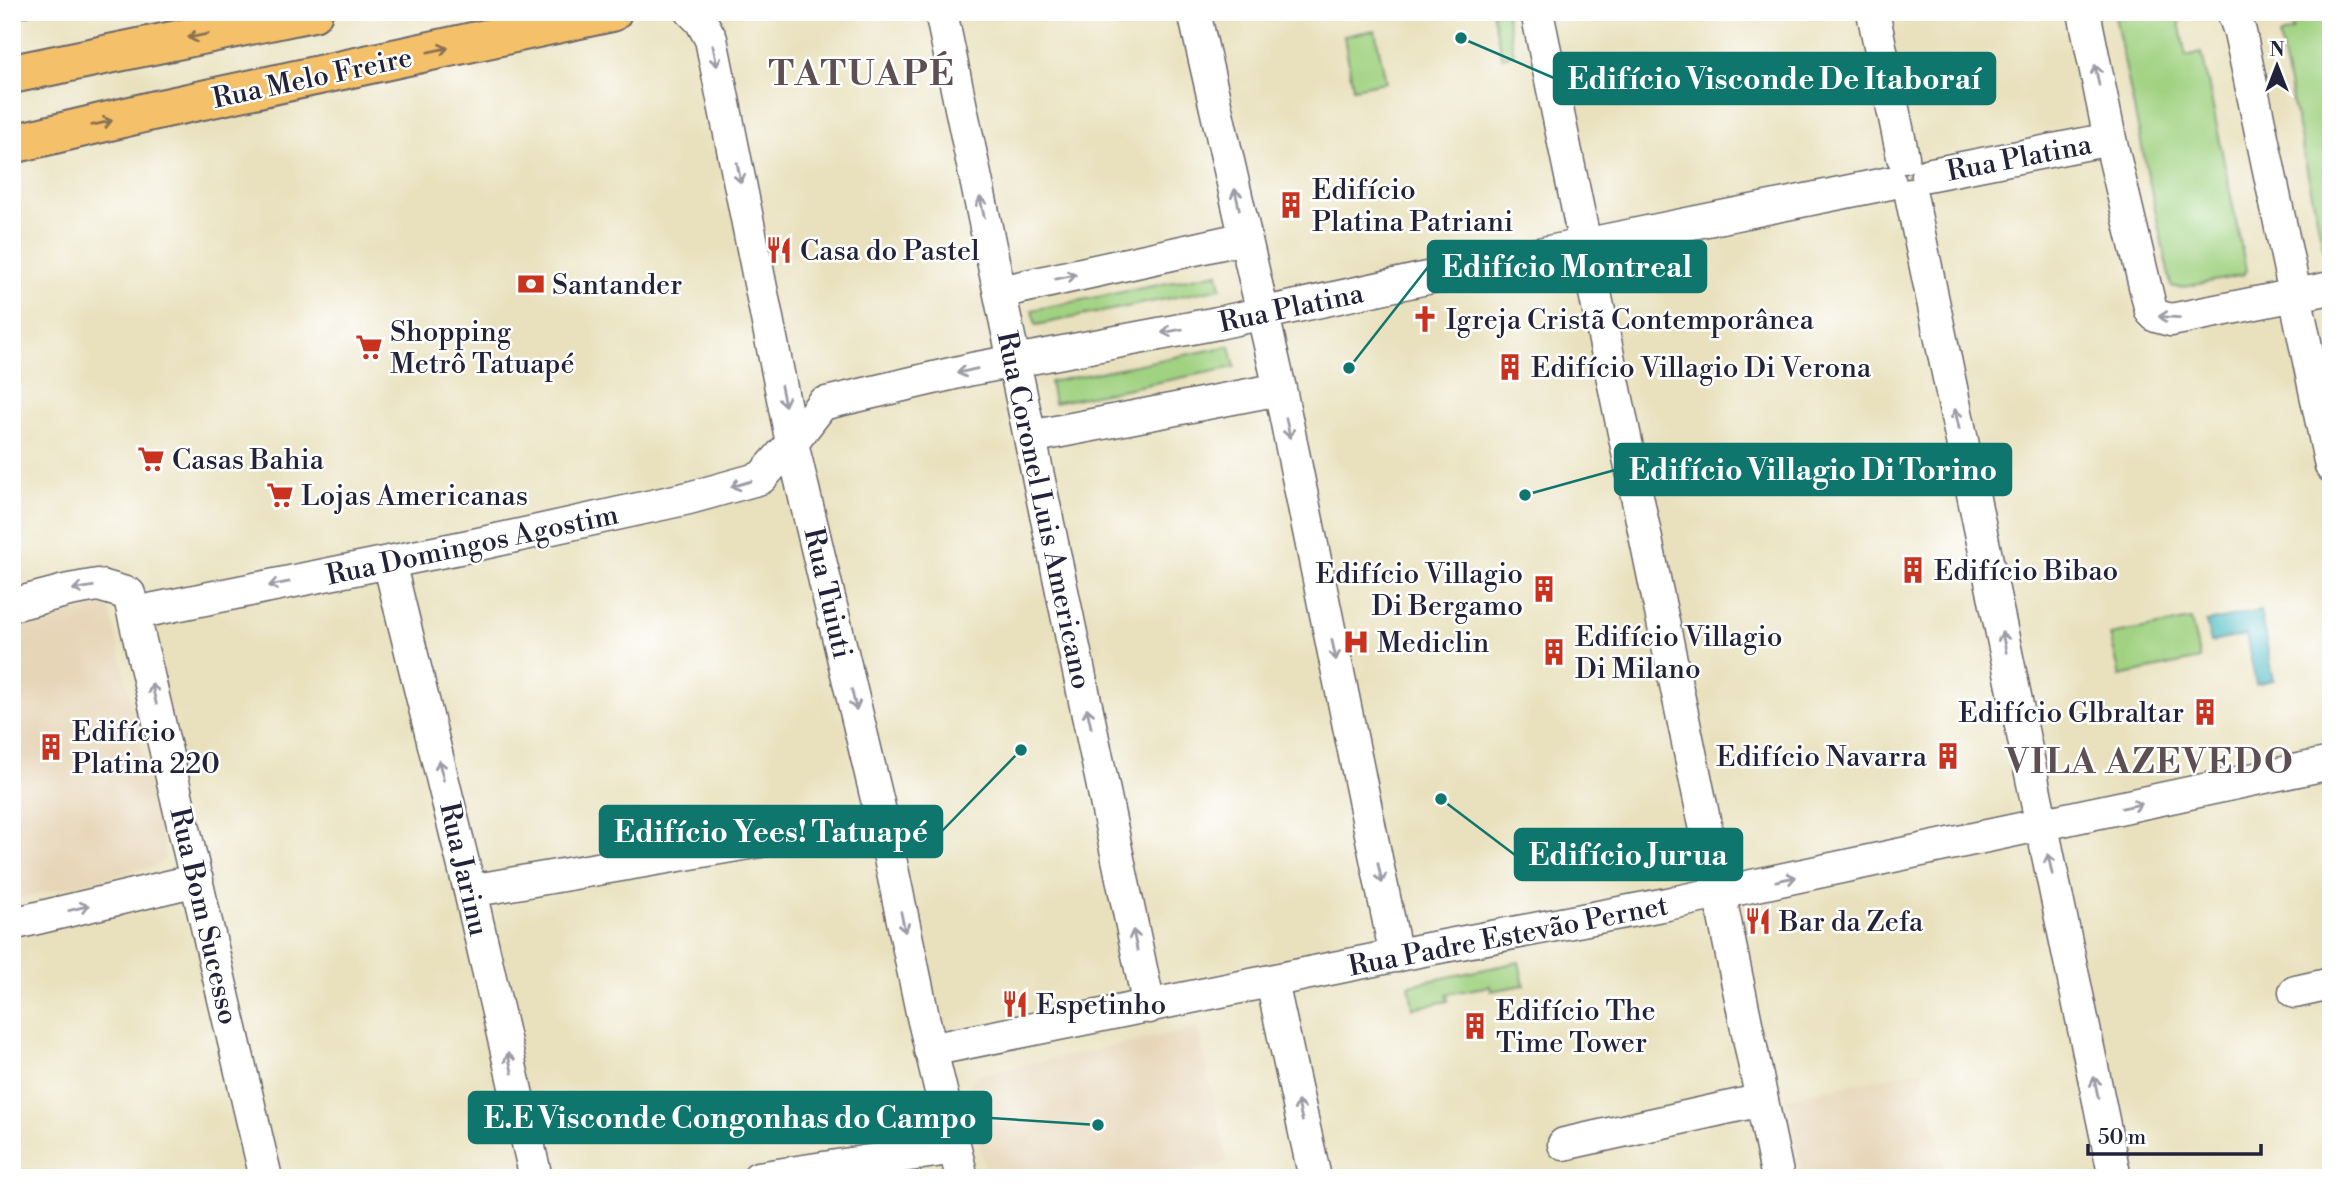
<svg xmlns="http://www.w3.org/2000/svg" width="2343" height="1190" font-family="'Libre Bodoni',serif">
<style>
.built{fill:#e6d5b7}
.green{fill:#a0d281;stroke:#617a5e;stroke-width:2}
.water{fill:#4ab9bf;stroke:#366e7d;stroke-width:2}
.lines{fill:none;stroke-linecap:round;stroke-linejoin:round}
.minor-casing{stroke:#686569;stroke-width:35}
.highway-casing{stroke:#686569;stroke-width:42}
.minor{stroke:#fff;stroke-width:32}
.highway{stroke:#f4c16a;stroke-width:38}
.rail-casing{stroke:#22223b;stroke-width:8}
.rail{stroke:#fff;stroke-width:5;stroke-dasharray:16;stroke-linecap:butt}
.oneway{stroke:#8b7252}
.oneway2{stroke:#9c9ca7}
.labels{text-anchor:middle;stroke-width:5;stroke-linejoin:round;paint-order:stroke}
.street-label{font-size:28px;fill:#22223b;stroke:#fff}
.poi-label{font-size:28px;fill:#22223b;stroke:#fff;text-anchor:start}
.district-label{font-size:35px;font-weight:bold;letter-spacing:2px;fill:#5e5052;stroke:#fff}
.leader{fill:none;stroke:#0f766e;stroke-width:2.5}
.callout-dot{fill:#0f766e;stroke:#fff;stroke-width:2.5}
.callout{fill:#0f766e;stroke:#0f766e;stroke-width:2.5}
.callout-label{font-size:30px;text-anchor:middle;font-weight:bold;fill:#fff}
</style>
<rect width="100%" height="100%" fill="#fff"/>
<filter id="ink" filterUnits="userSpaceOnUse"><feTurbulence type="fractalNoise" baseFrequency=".0143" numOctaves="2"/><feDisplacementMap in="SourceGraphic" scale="14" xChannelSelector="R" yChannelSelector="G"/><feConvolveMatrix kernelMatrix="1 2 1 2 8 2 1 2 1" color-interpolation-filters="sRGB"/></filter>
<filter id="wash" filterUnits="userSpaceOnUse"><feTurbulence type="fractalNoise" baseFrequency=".00686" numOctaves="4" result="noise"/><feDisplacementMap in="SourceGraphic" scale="28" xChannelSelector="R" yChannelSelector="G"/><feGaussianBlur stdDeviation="1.57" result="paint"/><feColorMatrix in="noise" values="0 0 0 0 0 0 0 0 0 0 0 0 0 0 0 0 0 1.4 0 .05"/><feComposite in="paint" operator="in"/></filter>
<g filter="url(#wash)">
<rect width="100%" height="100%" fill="#e9e1be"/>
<path class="built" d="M100 606 110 610 165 850 164 859 156 866 12 900V627Z
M1198 1028 1228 1163 1155 1178H987L967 1087 976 1075Z
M1922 1069 1946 1178H1803L1787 1098Z"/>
<path class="green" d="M1492 12H1506L1514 54 1502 57Z
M2114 12H2177L2186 57 2202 53 2246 270 2243 275 2179 288 2171 286Z
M2290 12H2331V257L2324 252 2279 36 2293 30Z
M1375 30 1386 82 1353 88 1344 36Z
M1218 273 1221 288 1036 325 1032 310Z
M1230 346 1235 367 1054 403 1050 382Z
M2191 620 2200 659 2120 676 2110 635Z
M1519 962 1524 985 1491 991 1490 986 1447 994 1448 1001 1413 1008 1409 985Z"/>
<path class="water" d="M2260 611 2274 680 2256 684 2246 635 2211 642 2206 622Z"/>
</g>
<g filter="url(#ink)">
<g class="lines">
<defs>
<path id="minor" d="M692 12 701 21 711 39 792 443 882 820 923 1017 962 1178
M941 12 1149 1007
M1194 12 1280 389 1396 956
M1537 12 1778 1178
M1873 12 1903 157
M2084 12 2110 139 2151 311 2156 316 2171 320 2331 288
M2233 12 2240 32 2331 466
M1927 175 2110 139
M1911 195 2115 1178
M1000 292 1245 238
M1030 437 1280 389
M389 562 470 891 536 1178
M12 605 69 590 98 585 129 594 266 1178
M135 613 474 545 689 498 761 478 792 443 822 404 972 369 1218 323 1529 256 1890 183
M470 891 882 820
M12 924 197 880
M1272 982 1315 1178
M2295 992 2331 984
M930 1050 1423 950 1667 904 2331 763
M1564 1144 1762 1100
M758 1178 955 1148"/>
<path id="highway" d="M12 74 313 12
M12 144 156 110 612 12"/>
</defs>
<use href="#minor" class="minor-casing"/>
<use href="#highway" class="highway-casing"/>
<use href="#minor" class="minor"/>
<use href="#highway" class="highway"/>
<defs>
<path id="rail" d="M12 16 26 13"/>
</defs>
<use href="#rail" class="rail-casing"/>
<use href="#rail" class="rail"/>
</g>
<defs><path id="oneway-shaft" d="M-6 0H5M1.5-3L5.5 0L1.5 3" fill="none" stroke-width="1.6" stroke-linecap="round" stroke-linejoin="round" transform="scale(1.75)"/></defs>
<g class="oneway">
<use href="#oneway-shaft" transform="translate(198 36) rotate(168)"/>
<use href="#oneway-shaft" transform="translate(438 50) rotate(-12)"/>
<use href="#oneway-shaft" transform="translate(102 123) rotate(-13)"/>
</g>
<g class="oneway2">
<use href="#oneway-shaft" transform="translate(715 56) rotate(78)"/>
<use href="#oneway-shaft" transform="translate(2097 75) rotate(-101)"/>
<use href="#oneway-shaft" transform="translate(739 173) rotate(79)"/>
<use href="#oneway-shaft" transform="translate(1237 199) rotate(-103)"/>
<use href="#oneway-shaft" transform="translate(982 207) rotate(-102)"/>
<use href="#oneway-shaft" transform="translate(1066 277) rotate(-12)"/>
<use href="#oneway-shaft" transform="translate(2169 317) rotate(-177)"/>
<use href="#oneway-shaft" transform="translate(1172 331) rotate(170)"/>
<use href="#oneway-shaft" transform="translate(967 371) rotate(167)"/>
<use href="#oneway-shaft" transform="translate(783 396) rotate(78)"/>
<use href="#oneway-shaft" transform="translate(1957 419) rotate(-102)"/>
<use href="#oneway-shaft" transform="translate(1288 428) rotate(78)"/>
<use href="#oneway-shaft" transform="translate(741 484) rotate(164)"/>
<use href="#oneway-shaft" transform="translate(279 584) rotate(169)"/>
<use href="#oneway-shaft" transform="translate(83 588) rotate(171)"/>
<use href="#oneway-shaft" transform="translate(2004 642) rotate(-102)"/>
<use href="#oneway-shaft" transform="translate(1334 650) rotate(78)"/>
<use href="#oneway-shaft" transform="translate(154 694) rotate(-103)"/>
<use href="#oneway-shaft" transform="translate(854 700) rotate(77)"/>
<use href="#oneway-shaft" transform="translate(1089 718) rotate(-102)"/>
<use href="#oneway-shaft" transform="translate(441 770) rotate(-104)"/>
<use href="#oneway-shaft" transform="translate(2132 806) rotate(-12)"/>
<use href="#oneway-shaft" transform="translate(2050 864) rotate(-102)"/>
<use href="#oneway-shaft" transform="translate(1380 873) rotate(78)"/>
<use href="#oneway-shaft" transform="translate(1786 879) rotate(-12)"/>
<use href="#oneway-shaft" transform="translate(79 908) rotate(-14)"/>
<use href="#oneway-shaft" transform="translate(903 922) rotate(78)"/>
<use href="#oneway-shaft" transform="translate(1135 940) rotate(-102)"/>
<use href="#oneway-shaft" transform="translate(510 1063) rotate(-103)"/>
<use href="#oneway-shaft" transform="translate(2096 1087) rotate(-102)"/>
<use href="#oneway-shaft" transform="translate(1300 1111) rotate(-103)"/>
</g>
</g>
<defs>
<symbol id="building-bare" viewBox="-9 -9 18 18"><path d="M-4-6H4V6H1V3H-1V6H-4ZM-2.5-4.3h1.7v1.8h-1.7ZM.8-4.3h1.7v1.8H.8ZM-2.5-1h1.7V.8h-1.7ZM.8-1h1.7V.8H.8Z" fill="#c8321e" stroke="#fff" stroke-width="2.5" paint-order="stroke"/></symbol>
<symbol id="restaurant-bare" viewBox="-9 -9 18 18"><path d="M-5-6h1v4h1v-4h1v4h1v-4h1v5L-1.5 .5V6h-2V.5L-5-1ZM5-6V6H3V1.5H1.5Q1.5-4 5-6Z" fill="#c8321e" stroke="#fff" stroke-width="2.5" paint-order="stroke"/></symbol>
<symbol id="bank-bare" viewBox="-9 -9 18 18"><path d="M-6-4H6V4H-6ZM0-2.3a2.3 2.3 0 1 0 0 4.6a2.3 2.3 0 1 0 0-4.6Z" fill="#c8321e" stroke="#fff" stroke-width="2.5" paint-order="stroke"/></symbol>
<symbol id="church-bare" viewBox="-9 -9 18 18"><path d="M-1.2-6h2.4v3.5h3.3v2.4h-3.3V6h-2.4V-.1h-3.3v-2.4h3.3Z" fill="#c8321e" stroke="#fff" stroke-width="2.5" paint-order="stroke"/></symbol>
<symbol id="supermarket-bare" viewBox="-9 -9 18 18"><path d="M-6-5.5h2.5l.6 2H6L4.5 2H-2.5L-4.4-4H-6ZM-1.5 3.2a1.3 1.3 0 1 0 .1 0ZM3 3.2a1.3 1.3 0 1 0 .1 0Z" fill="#c8321e" stroke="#fff" stroke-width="2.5" paint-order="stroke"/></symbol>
<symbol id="hospital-bare" viewBox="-9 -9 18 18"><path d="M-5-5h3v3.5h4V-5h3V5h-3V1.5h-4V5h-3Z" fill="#c8321e" stroke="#fff" stroke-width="2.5" paint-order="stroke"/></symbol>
</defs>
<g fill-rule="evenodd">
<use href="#building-bare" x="1272" y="186" width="38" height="38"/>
<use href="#restaurant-bare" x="760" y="231" width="38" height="38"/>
<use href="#bank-bare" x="512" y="265" width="38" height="38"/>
<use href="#church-bare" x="1406" y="300" width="38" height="38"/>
<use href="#supermarket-bare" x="350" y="328" width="38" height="38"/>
<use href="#building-bare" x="1491" y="348" width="38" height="38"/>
<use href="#supermarket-bare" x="132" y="440" width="38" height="38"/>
<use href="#supermarket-bare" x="261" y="476" width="38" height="38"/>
<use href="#building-bare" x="1894" y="551" width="38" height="38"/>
<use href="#building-bare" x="1525" y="570" width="38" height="38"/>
<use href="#hospital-bare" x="1337" y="623" width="38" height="38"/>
<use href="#building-bare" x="1535" y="633" width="38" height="38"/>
<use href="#building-bare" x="2186" y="693" width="38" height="38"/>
<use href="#building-bare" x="32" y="728" width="38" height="38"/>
<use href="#building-bare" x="1929" y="737" width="38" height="38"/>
<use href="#restaurant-bare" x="1739" y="902" width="38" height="38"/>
<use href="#restaurant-bare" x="996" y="985" width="38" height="38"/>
<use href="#building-bare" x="1456" y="1007" width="38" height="38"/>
</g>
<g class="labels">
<g class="street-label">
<text transform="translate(312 77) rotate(-12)" y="10">Rua Melo Freire</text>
<text transform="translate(2019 157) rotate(-11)" y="10">Rua Platina</text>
<text transform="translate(1291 307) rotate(-12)" y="10">Rua Platina</text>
<text transform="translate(1045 510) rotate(78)" y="10">Rua Coronel Luis Americano</text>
<text transform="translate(472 544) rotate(-12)" y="10">Rua Domingos Agostim</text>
<text transform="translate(829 593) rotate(77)" y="10">Rua Tuiuti</text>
<text transform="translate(465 869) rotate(77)" y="10">Rua Jarinu</text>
<text transform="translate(205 916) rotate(77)" y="10">Rua Bom Sucesso</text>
<text transform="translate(1508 935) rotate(-11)" y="10">Rua Padre Estevão Pernet</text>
</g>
<g class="poi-label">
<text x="1312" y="199">Edifício<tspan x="1312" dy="32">Platina Patriani</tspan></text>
<text x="800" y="260">Casa do Pastel</text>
<text x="552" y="294">Santander</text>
<text x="1446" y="329">Igreja Cristã Contemporânea</text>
<text x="390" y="341">Shopping<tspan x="390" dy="32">Metrô Tatuapé</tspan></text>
<text x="1531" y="377">Edifício Villagio Di Verona</text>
<text x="172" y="469">Casas Bahia</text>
<text x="301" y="505">Lojas Americanas</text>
<text x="1934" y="580">Edifício Bibao</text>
<text x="1523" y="583" text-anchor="end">Edifício Villagio<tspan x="1523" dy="32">Di Bergamo</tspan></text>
<text x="1575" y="646">Edifício Villagio<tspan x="1575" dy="32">Di Milano</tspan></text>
<text x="1377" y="652">Mediclin</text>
<text x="2184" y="722" text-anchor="end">Edifício Glbraltar</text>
<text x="72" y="741">Edifício<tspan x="72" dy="32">Platina 220</tspan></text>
<text x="1927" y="766" text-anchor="end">Edifício Navarra</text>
<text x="1779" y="931">Bar da Zefa</text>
<text x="1036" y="1014">Espetinho</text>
<text x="1496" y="1020">Edifício The<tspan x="1496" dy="32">Time Tower</tspan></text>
</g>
<g class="district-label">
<text x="862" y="85">TATUAPÉ</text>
<text x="2150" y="773">VILA AZEVEDO</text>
</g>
</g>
<path class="leader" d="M1461 38L1554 78M1349 368L1428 267M1525 495L1615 470M1021 750L942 831M1441 799L1515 855M1098 1125L991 1118"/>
<g class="callout-dot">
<circle cx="1461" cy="38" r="7"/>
<circle cx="1349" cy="368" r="7"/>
<circle cx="1525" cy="495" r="7"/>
<circle cx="1021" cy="750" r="7"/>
<circle cx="1441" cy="799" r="7"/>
<circle cx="1098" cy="1125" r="7"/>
</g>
<g class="callout">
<rect x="1554" y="53" width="441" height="51" rx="7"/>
<rect x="1428" y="241" width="278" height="51" rx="7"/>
<rect x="1615" y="444" width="396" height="51" rx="7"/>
<rect x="600" y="806" width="342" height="51" rx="7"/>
<rect x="1515" y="829" width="227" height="51" rx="7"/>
<rect x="469" y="1092" width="522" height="51" rx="7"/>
</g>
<g class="callout-label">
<text x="1774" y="89">Edifício Visconde De Itaboraí</text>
<text x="1567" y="277">Edifício Montreal</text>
<text x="1813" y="480">Edifício Villagio Di Torino</text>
<text x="771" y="842">Edifício Yees! Tatuapé</text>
<text x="1628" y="865">Edifício Jurua</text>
<text x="730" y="1128">E.E Visconde Congonhas do Campo</text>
</g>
<rect width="2343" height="1190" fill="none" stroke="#fff" stroke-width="42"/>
<g transform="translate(2277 66)" stroke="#ffffff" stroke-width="5" paint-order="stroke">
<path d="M0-5L12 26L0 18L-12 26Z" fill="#22223b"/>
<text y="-10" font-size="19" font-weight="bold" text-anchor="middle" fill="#22223b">N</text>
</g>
<path d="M2088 1144v10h173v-10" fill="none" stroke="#22223b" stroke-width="3.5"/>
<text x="2098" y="1144" font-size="21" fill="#22223b" stroke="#ffffff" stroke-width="5" paint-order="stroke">50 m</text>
</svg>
